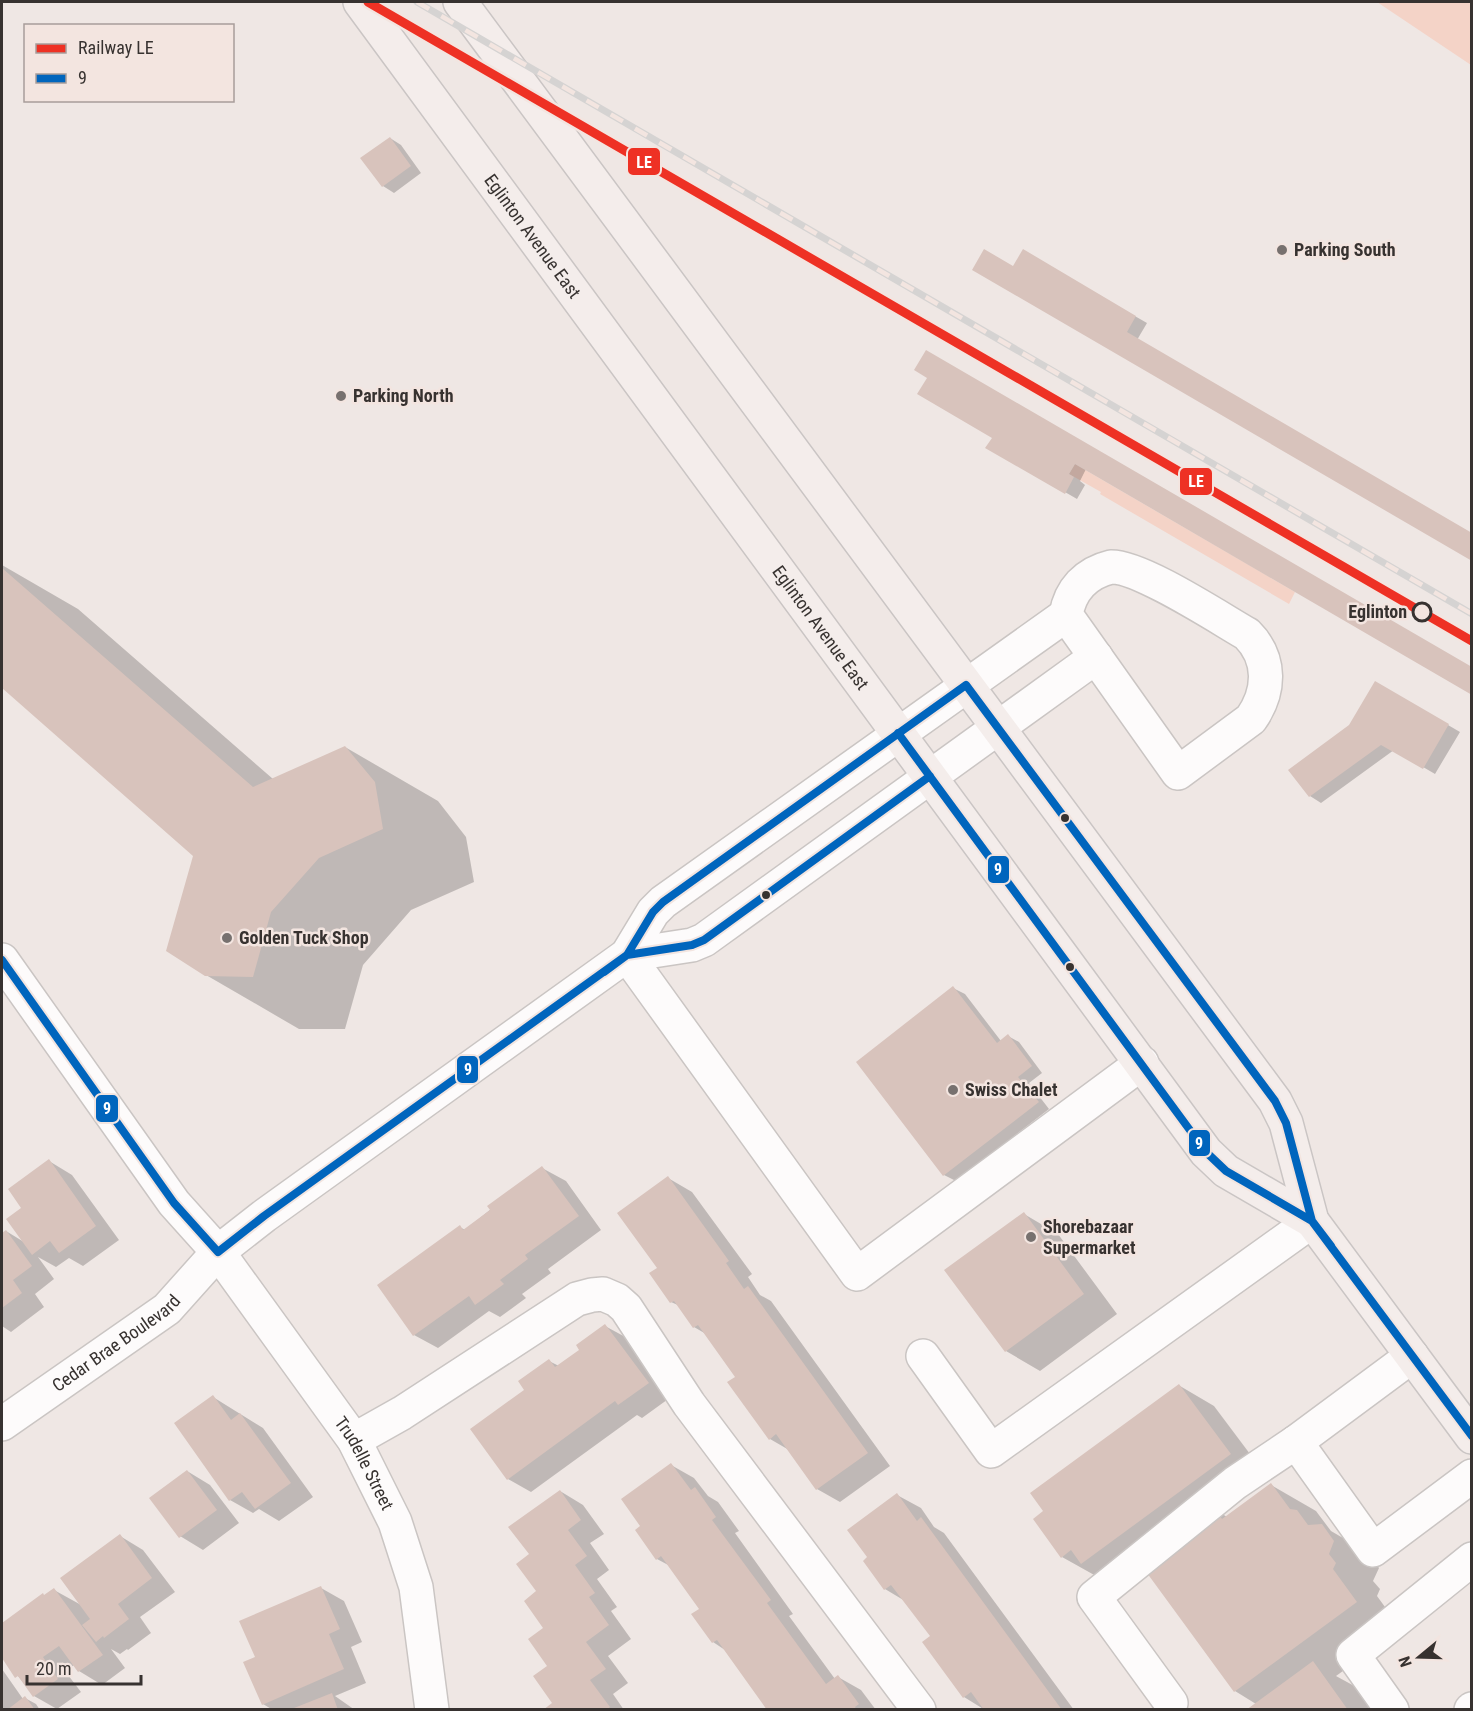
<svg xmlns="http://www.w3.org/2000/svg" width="1473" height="1711" font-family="'Roboto Condensed',sans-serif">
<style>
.green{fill:#f4d3c7}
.shadow{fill:#0003}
.building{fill:#d8c3bc}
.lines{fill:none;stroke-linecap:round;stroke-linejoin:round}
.minor-casing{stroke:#cac5c3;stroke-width:36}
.major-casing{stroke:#cac5c4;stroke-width:36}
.minor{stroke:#fdfbfb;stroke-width:33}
.major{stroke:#f4edeb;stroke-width:33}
.rail-casing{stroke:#d5d3d2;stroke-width:7}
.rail{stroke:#f3e5e0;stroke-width:4.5;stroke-dasharray:14;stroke-linecap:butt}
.bus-1-casing{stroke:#f3e5e0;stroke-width:12}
.bus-1{stroke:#0065bd;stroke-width:8}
.rail-1-casing{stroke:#f3e5e0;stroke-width:14}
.rail-1{stroke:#ee3124;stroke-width:9}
.poi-dot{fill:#77716f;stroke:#f3e5e0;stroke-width:2}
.stop-dot{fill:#f3e5e0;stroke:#373230;stroke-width:3}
.bus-dot{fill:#373230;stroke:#f3e5e0;stroke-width:2}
.labels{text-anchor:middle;stroke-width:5;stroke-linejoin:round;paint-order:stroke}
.street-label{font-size:18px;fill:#373230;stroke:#f3e5e0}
.poi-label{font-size:18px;font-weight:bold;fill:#373230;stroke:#f3e5e0;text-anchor:start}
.stop-label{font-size:18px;font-weight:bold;fill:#373230;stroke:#f3e5e0;text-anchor:end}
.line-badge{stroke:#f3e5e0;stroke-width:2}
.badge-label{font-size:16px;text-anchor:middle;font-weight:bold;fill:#fff}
</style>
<rect width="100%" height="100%" fill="#efe7e4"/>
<path class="green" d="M1377 2H1471V65Z
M1075 464 1295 592 1289 604 1100 494 1101 492 1069 474Z"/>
<path class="shadow" d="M390 138 401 145 421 173 394 193 383 186Z
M1023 252 1147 323 1137 340 1014 268Z
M929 378 1086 469 1080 481 1085 485 1077 499 987 447 994 437Z
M2 565 78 609 273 779 345 747 438 801 466 837 474 882 411 910 363 965 345 1029H299L206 975 195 855 2 686Z
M1376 683 1460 732 1435 774 1394 750 1321 803 1310 796Z
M953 988 965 994 1001 1041 1008 1036 1019 1042 1042 1073 1029 1083 1049 1109 956 1181 944 1175Z
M49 1161 72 1175 119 1240 83 1266 69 1258 56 1267 38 1257 54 1279 35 1294 44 1307 11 1332 2 1326V1235L6 1231 24 1242V1208Z
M542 1168 566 1181 601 1230 548 1269 551 1273 522 1294 526 1298 500 1317 489 1311 438 1348 414 1335 460 1227 465 1230Z
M668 1178 692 1192 752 1274 748 1277 760 1295 771 1301 890 1466 840 1502 817 1489 789 1450 770 1439 737 1377 706 1334 694 1327 680 1306 671 1302 659 1268Z
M1024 1214 1058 1234 1117 1314 1040 1371 1006 1351Z
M605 1326 629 1339 671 1397 642 1418 637 1415 531 1492 508 1479 527 1390 549 1361 559 1366 581 1351Z
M1180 1386 1214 1406 1265 1474 1216 1510 1227 1517 1271 1485 1316 1511 1331 1531 1367 1552 1379 1568 1373 1581 1380 1589 1377 1596 1401 1629 1336 1676 1358 1688 1373 1710H1248L1256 1704 1235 1691 1149 1573 1096 1576 1062 1557Z
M213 1397 263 1428 313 1497 279 1521 259 1509 253 1513 230 1500Z
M671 1465 694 1478 708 1496 718 1502 739 1531 735 1533 793 1614 789 1616 835 1679 838 1677 861 1690 876 1710H769L725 1650 713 1642 701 1609 670 1566 657 1559 642 1527Z
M187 1471 210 1485 239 1523 203 1550 180 1536Z
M560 1491 583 1505 604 1534 590 1543 609 1570 597 1579 617 1607 611 1611 631 1639 608 1656 628 1683 613 1694 624 1710H546L554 1703 545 1628 531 1555Z
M897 1495 921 1508 934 1527 944 1533 1074 1710H985L964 1697 924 1642 932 1636 905 1601 885 1589 869 1558Z
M120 1536 143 1550 175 1592 140 1617 151 1633 128 1650 127 1649 120 1654 111 1649 125 1668 102 1685 79 1671 74 1665 65 1671 81 1692 57 1709 34 1696 2 1656V1625L43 1595 45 1596 54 1590 83 1606Z
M321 1588 344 1601 362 1642 351 1647 366 1683 335 1696 355 1710H273L263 1704 257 1658Z
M2 1669 23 1699 25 1698 36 1704 40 1710H2Z"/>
<path class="building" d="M390 137 411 166 382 187 360 158Z
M984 249 1013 266 1023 249 1136 316 1127 332 1472 533V561L972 270Z
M926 350 1472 667V695L1075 464 1069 474 1074 477 1065 494 985 448 992 438 917 394 927 378 914 370Z
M2 568 253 787 345 746 375 782 383 829 319 858 271 912 253 977 205 976 166 951 193 856 2 688Z
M1375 681 1449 724 1423 769 1381 745 1309 797 1288 770 1349 725Z
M953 986 997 1043 1008 1034 1032 1066 1018 1077 1039 1102 943 1176 856 1062Z
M49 1159 96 1226 59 1253 50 1241 32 1255 6 1219 21 1208 8 1189Z
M542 1166 579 1216 525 1255 528 1259 500 1280 504 1284 475 1305 469 1296 413 1336 377 1285 460 1225 463 1230 490 1210 487 1206Z
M668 1176 729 1261 726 1263 744 1289 748 1286 868 1453 816 1490 776 1434 769 1440 727 1382 735 1377 698 1325 693 1328 674 1301 670 1303 649 1273 657 1268 617 1213Z
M1024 1212 1084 1294 1005 1352 944 1270Z
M6 1230 32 1266 13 1280 22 1293 2 1308V1233Z
M605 1324 649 1383 618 1405 615 1401 507 1480 470 1429 524 1390 518 1381 549 1359 555 1367 579 1350 576 1345Z
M1179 1384 1231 1454 1081 1564 1071 1550 1061 1558 1033 1519 1043 1511 1030 1493Z
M213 1395 231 1420 240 1413 291 1483 255 1509 242 1492 229 1501 174 1423Z
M671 1463 691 1490 695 1487 716 1517 712 1520 771 1600 767 1603 826 1684 838 1675 859 1704 855 1707 857 1710H767L717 1640 712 1643 691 1614 699 1609 661 1556 656 1560 635 1530 640 1526 621 1499Z
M187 1470 217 1510 179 1538 149 1498Z
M1271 1483 1290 1509 1297 1510 1308 1525 1322 1524 1334 1541 1329 1554 1336 1563 1333 1569 1357 1602 1234 1692 1147 1573 1213 1507 1222 1519Z
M560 1490 581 1520 568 1530 587 1556 575 1565 595 1593 589 1597 609 1625 586 1642 606 1669 590 1680 610 1707 606 1710H543L552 1703 533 1676 547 1666 528 1639 543 1628 524 1601 536 1591 516 1564 529 1554 508 1527Z
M897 1493 917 1521 921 1517 1062 1710H984L971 1692 963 1698 922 1642 930 1636 891 1585 884 1590 863 1561 867 1557 847 1530Z
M120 1534 152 1578 118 1604 129 1619 104 1638 103 1636 96 1642 82 1625 90 1619 60 1578Z
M321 1586 340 1629 329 1634 344 1669 262 1705 243 1662 255 1657 239 1621Z
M54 1588 103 1655 78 1672 59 1646 43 1657 58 1679 33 1697 18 1676 15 1678 2 1658V1623L43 1593 44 1595Z
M1313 1661 1348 1710H1246Z
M332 1693 338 1710H295L294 1708Z
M25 1696 35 1710H7Z"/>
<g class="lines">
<defs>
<g id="minor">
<path d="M1111 567C1140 566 1219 618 1247 634 1272 659 1270 692 1251 719L1178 773 1066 615C1070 590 1086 573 1111 567Z"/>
<path d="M627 955 857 1274 1142 1063"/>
<path d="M627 955 692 945 704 940 1096 657"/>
<path id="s1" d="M2 960 174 1203 218 1252 354 1440 395 1522 416 1587 432 1710"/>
<path d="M923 1356 991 1451 1312 1221"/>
<path id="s2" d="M2 1424 167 1309 218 1252 264 1216 627 955 653 912 663 902 1066 615"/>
<path d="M354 1440 402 1413 577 1299 592 1295 603 1294 617 1300 626 1308 689 1404 919 1710"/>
<path d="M1296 1442 1373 1550 1472 1476"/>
<path d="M1171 1703 1094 1597 1235 1483 1296 1442 1412 1356"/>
<path d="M1392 1710 1353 1655 1472 1559"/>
<path d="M1471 1710 1472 1709"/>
</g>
<g id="major">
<path id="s3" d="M360 2 1206 1152 1226 1171 1312 1221"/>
<path d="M460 2 1275 1101 1286 1123 1312 1221 1472 1437"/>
</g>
</defs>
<use href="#minor" class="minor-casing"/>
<use href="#major" class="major-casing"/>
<use href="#minor" class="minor"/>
<use href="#major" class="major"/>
<defs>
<path id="rail" d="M417 2 1472 614"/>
</defs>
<use href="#rail" class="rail-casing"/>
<use href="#rail" class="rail"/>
<defs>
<path id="bus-1" d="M898 733 1206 1152 1226 1171 1312 1221 1331 1246
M2 960 174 1203 218 1252
M604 972 627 955 692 945 704 940 930 776
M218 1252 264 1216 627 955 653 912 663 902 966 685 1275 1101 1286 1123 1312 1221 1472 1436"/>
</defs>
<use href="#bus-1" class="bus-1-casing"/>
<use href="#bus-1" class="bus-1"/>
<defs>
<path id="rail-1" d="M368 2 1472 641"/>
</defs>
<use href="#rail-1" class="rail-1-casing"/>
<use href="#rail-1" class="rail-1"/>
</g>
<g class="poi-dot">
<circle cx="1282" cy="250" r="6"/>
<circle cx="341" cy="396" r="6"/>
<circle cx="227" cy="938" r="6"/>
<circle cx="953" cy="1090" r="6"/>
<circle cx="1031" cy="1237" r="6"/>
</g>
<circle class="stop-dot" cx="1422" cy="612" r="9"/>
<g class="bus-dot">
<circle cx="1065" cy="818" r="5"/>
<circle cx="766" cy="895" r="5"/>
<circle cx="1070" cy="967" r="5"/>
</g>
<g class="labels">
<g class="street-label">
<text dy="6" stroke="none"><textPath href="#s3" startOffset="291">Eglinton Avenue East</textPath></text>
<text dy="6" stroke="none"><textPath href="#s3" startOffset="777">Eglinton Avenue East</textPath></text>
<text dy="6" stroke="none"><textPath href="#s2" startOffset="140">Cedar Brae Boulevard</textPath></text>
<text dy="6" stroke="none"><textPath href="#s1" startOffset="621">Trudelle Street</textPath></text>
</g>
<g class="poi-label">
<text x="1294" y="256">Parking South</text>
<text x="353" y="402">Parking North</text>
<text x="239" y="944">Golden Tuck Shop</text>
<text x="965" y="1096">Swiss Chalet</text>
<text x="1043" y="1233">Shorebazaar<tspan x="1043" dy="21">Supermarket</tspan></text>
</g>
<g class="stop-label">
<text x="1407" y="618">Eglinton</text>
</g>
</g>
<g class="line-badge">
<rect x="627" y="147" width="34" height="29" rx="6" fill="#ee3124"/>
<rect x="1179" y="467" width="34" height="29" rx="6" fill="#ee3124"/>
<rect x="987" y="855" width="23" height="29" rx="6" fill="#0065bd"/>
<rect x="456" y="1055" width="23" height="29" rx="6" fill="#0065bd"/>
<rect x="95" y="1094" width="24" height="29" rx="6" fill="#0065bd"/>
<rect x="1188" y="1129" width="23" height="28" rx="6" fill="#0065bd"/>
</g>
<g class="badge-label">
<text x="644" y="168">LE</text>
<text x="1196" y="487">LE</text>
<text x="998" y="875">9</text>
<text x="468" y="1075">9</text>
<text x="107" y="1114">9</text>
<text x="1199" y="1149">9</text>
</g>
<rect width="1473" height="1711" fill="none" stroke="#373230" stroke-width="6"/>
<rect x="24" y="24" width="210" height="78" fill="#f3e5e0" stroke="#a89d9a" stroke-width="1.5"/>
<rect x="36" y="44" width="30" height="9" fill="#ee3124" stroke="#a89d9a" stroke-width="1.5"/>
<text x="78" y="54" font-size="18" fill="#373230">Railway LE</text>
<rect x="36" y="74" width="30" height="9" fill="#0065bd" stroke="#a89d9a" stroke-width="1.5"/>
<text x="78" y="84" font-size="18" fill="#373230">9</text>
<g transform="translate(1419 1657) rotate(251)" stroke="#f3e5e0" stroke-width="4.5" paint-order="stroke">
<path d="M0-4.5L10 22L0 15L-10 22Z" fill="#373230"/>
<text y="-9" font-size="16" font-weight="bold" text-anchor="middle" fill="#373230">N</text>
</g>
<path d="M27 1675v9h114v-9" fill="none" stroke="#373230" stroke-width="3"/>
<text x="36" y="1675" font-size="18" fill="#373230" stroke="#f3e5e0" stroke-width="4.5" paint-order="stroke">20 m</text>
</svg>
